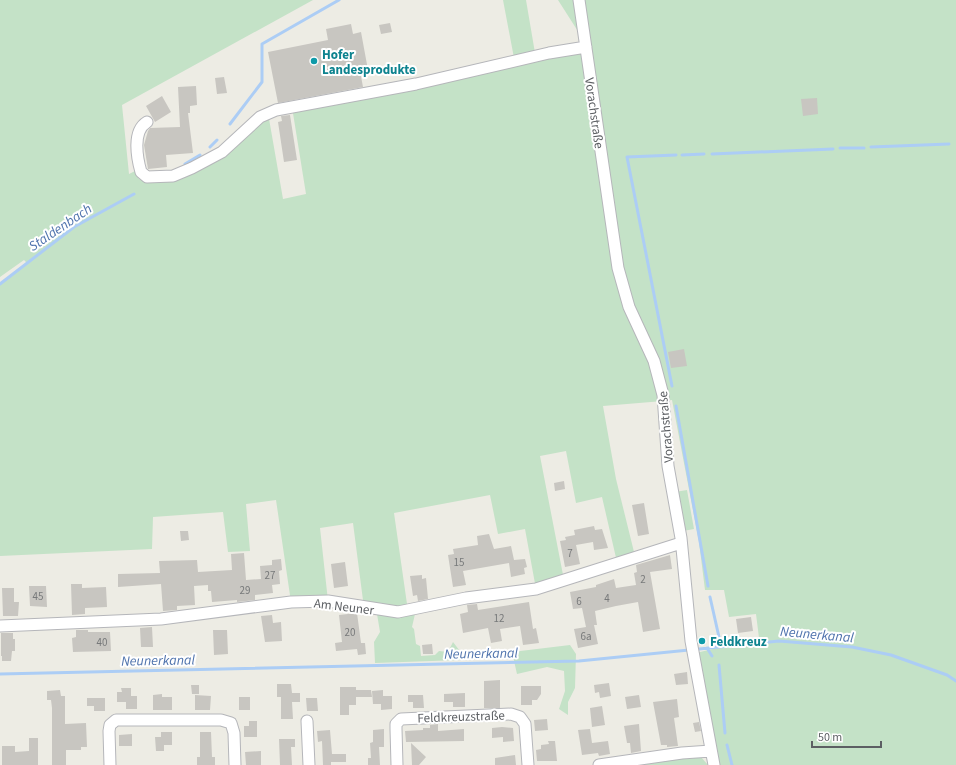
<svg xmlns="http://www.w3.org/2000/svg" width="956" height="765" font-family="'Source Sans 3',sans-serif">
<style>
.green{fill:#c4e2c7}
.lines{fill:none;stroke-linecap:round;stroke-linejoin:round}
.stream{stroke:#accdf5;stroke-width:3}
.building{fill:#c8c6c1}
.minor-casing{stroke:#b5b6ba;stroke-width:13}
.minor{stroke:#fff;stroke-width:11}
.culture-dot{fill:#0f9aa8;stroke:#fff;stroke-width:1.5}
.labels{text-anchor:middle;stroke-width:4;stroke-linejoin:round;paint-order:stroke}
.number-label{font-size:11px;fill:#77797a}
.culture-label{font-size:13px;font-weight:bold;fill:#0d838f;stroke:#fff;text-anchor:start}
.street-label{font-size:13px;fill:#5c5f63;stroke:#fff}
.water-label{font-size:14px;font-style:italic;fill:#4f73ad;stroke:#fff}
</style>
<rect width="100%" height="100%" fill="#edece4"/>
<path class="green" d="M0 0H313L122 105 129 174 135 171 139 179 144 181 192 168 268 113 283 199 306 194 292 107 586 47 613 241 663 401 603 406 616 479 635 556 617 562 602 497 576 503 566 451 540 456 564 580 536 589 525 529 498 534 490 495 394 513 408 611 364 608 353 523 320 528 328 601 291 602 276 500 246 504 250 551 228 552 223 512 153 517 152 549 0 556V284L27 263 24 260 0 277Z
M503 0H526L535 53 514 58Z
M558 0H956V765H717L696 653 759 638 756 614 729 617 724 590H705L699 542 672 400 665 401 627 295 588 47Z
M687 490 694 529 683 531 675 492Z
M377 614 399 617 415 614 412 627 414 629 416 644 420 646 421 656 435 655 439 651 448 652 453 642 463 655 460 660 375 663 374 642 380 632Z
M570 645 576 654 575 688 568 702V715L559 709 565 691 564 671 547 667 517 674 512 652Z
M681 757 688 759 701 757 708 765H628Z"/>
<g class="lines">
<path class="stream" d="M230 124 262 82V44L339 0
M210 147 217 140
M871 147 949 144
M840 148H864
M712 154 833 149
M682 155 704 154
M185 164 200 155
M0 284 74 227 134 194
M672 386 627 157 676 155
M676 406 708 586
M710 597 721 646
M707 648 712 656
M719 665 725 733
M0 674 579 661 779 641 852 647 891 655 947 675 956 681
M727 745 732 765"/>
</g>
<path class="building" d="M390 23 392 32 381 34 379 25Z
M351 24 353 34 361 32 368 70 360 71 363 87 278 103 268 52 328 40 326 29Z
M224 77 227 93 217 94 215 78Z
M196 86 197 105 190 106V113H188L193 153 166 155 167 167 148 169 144 145 148 131 150 128 180 127 178 87Z
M162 96 171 112 155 122 146 106Z
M817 98 818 114 803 116 801 99Z
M290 115 297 160 284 162 278 122 282 121 281 116Z
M684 349 687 366 671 368 668 352Z
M564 481 565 489 555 491 554 483Z
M644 503 649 534 638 536 632 505Z
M594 526 595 530 602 529 608 548 594 550 593 542 576 545 580 564 565 567 560 541 566 540 565 537 575 535 574 530Z
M180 531H188L189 540 181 541Z
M489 534 494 549 511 546 514 560 525 559 527 567 524 568 525 574 511 577 509 563 463 571 466 585 453 587 448 555 454 554 453 549 478 545 477 536Z
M244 553 246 580 261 579 260 566 272 565V560L281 559 282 570 279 571 280 584 272 585 273 593 255 595V600L237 602V600L212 602 211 591H208V585L194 586 195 605 177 606V610L163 611 161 584 118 587V574L160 573 159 561 197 560 198 572 232 570 231 554Z
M670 555 672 569 650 572 660 629 643 632 638 602 616 606 595 611 597 625H594L598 644 578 648 574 629 586 627 582 608 573 609 570 592 596 587V585L614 579 616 588 636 585 634 573 637 572 636 565Z
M345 562 348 586 334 588 331 564Z
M422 575V579L426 578 428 599 418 601 417 595 413 596 410 576Z
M71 584H82V588L106 587 107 607 85 608V614L72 615Z
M29 586H46L47 607 30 606Z
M2 588H14V602H19L18 616H3Z
M529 602 533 629 536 628 539 643 523 645 520 626 500 629 502 641 491 643 488 628 463 633 460 614 468 612 467 605 477 604 478 610Z
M357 613 361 643H365L366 654 358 655 357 649 336 651 335 643 342 642 339 615Z
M272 615 273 623 281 622 282 641 265 642 261 616Z
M751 617 753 631 738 633 736 619Z
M152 627 153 647H141L140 628Z
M76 630H88V632H110L111 651 73 652 72 638 76 637Z
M213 630H227L228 654 214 655Z
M1 633H13V639H15V651H12L11 661H2V656H1Z
M432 644 433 654H423L422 645Z
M687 672 688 684 676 685 674 674Z
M500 680V708H484V681Z
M609 683 611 696 600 698 599 692 595 693 594 685Z
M277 684H291L292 693H300V702H292L293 719H281V697H277Z
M191 685H199V694H192Z
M521 686H541V694L537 700H532V705H521Z
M340 687H356V690H371L372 697H356V705H349V715H340Z
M121 688H131V696H137V709H126V702H117V692H122Z
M60 690 61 696H65V724L86 723 87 747H81V750H66V765H52V708L51 700H47V691Z
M383 690V696H392V709L381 710V704H373L372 691Z
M465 693V707H453V702H444V694Z
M162 694V697H172V710H153V695Z
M195 695 211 696 210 710H195Z
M408 695H423L424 708H413V702H408Z
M639 695 641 707 627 709 625 697Z
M239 697H250V710H239Z
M87 698H105V711H94V706H87Z
M306 698H317L318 711H307Z
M677 699 679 717 674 718 678 746 667 747V745H661L653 702Z
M602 706 605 725 592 727 590 708Z
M547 719 548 730 535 731 534 720Z
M249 721H257V737H244V726H249Z
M699 722 701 731 695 732 693 723Z
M438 724V731L464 729V741L406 742 405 731 423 730V728H430V725Z
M639 724 641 751 631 753 630 743H627L624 726Z
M502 727 513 728 514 741 503 742V737L492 738V728Z
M384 729V747H379L380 765H368V758H371L370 743 373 742V730Z
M590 729 592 743 608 741 610 754 599 756 598 753 582 755 578 730Z
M330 730 332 754H346V762H331V765H323L322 741 318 742 317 731Z
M161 732H172V745H164V751H156L155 737H161Z
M200 732H211L212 757H215V765H197V757H200Z
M132 734V746H119V735Z
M29 738H38V765H2V746H15V752L29 751Z
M279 739H295V747H291L292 765H280Z
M548 741H555L557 761H537L536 750 541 749V745L549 744Z
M411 743 426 757 419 765H412Z
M261 751V765H246L245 752Z
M515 755 516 765H495V758Z"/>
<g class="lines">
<defs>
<path id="minor" d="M579 0 618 268 629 307 654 361 663 395 668 466 681 538 691 641 714 765
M147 122C132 131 137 158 141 172L147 177 173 176 192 168 222 152 260 117 276 110 416 84 549 53 586 47
M0 626 161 619 291 602 328 601 398 612 466 598 536 589 681 543
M307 721 309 765
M110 765 109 731 110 725 116 720H221L231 723 234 733 235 765
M397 765 396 729V724L401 719 511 714 520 717 525 724 528 765
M599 765 682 753 711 751"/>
</defs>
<use href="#minor" class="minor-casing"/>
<use href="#minor" class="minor"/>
</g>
<g class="culture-dot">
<circle cx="314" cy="61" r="4"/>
<circle cx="702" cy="641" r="4"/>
</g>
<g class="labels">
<g class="number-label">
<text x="570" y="557">7</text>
<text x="459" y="566">15</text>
<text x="270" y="579">27</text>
<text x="643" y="583">2</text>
<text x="245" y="594">29</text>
<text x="38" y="600">45</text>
<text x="607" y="602">4</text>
<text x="579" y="605">6</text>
<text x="499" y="622">12</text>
<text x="350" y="636">20</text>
<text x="586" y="640">6a</text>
<text x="102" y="646">40</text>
</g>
<g class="culture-label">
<text x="322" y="59">Hofer<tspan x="322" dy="15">Landesprodukte</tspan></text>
<text x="710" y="646">Feldkreuz</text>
</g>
<g class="street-label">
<text transform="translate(595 113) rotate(82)" y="5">Vorachstraße</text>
<text transform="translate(665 427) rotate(-95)" y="5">Vorachstraße</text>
<text transform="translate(344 606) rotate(7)" y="5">Am Neuner</text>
<text transform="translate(461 716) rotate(-2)" y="5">Feldkreuzstraße</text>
</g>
<g class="water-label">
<text transform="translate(60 227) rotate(-34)" y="5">Staldenbach</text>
<text transform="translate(817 634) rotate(5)" y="5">Neunerkanal</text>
<text transform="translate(481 653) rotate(-1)" y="5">Neunerkanal</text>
<text transform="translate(158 660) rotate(-1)" y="5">Neunerkanal</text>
</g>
</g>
<path d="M812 741v6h69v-6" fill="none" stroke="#5c5f63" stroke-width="2"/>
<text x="818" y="741" font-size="12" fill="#5c5f63" stroke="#ffffff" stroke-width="3" paint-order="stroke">50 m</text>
</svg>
